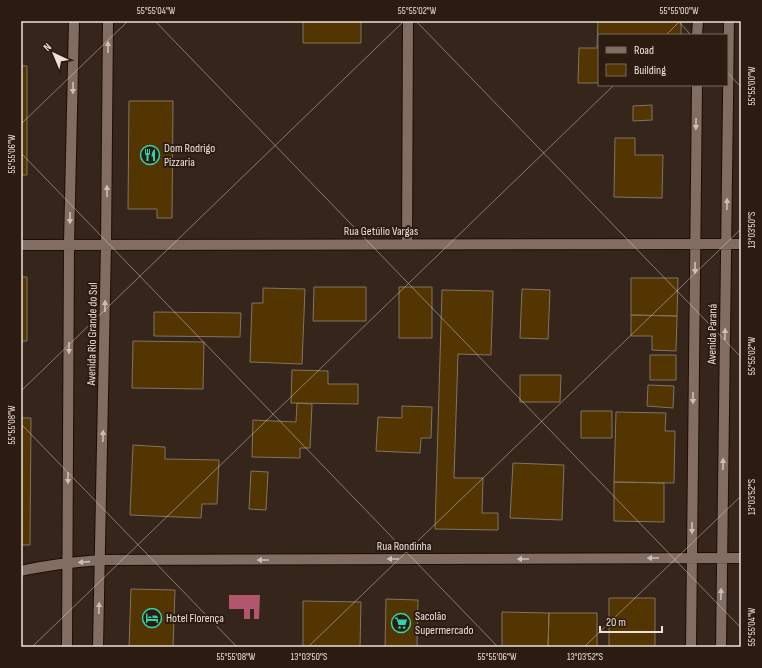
<svg xmlns="http://www.w3.org/2000/svg" width="762" height="668" font-family="'Sofia Sans Condensed',sans-serif">
<style>
.water{fill:#b2556e}
.building{fill:#523501;stroke:#817461}
.lines{fill:none;stroke-linecap:round;stroke-linejoin:round}
.minor-casing{stroke:#1d0d05;stroke-width:12}
.minor{stroke:#826d62;stroke-width:10}
.oneway{fill:#cdbeb6}
.ticks{fill:none;stroke:#ede1da;stroke-width:1;stroke-opacity:0.45}
.labels{text-anchor:middle;stroke-width:4;stroke-linejoin:round;paint-order:stroke}
.poi-label{font-size:12px;fill:#ede1da;stroke:#2c1b11;text-anchor:start}
.street-label{font-size:12px;fill:#ede1da;stroke:#2c1b11}
.neatline{fill:none;stroke:#ede1da;stroke-width:1.5}
.ticks-label{font-size:10px;text-anchor:middle;fill:#ede1da}
</style>
<rect width="100%" height="100%" fill="#36251a"/>
<path class="water" d="M229 595H260L259 619H254V609H250V619H244V609H229Z"/>
<path class="building" d="M303 21H361V43H303Z
M598 21H681V35H599V47H597Z
M579 48H599V83H578Z
M21 66H27V175H21Z
M129 101H173L172 218H157V209H128Z
M652 105V120L633 121V106Z
M615 138H635V155H663L662 198 614 197Z
M21 277H27V341H21Z
M631 278H678L677 316 631 315Z
M314 287H366V321H313Z
M399 287H432V338H399Z
M263 288 305 289 302 364 250 362 252 303H263Z
M522 289 550 290 548 339 520 338Z
M442 290 493 291 491 355 458 354 454 478H483L482 513H498V530L435 529Z
M154 312 241 313 240 337 154 336Z
M631 315 677 316 676 351 652 350V336H631Z
M133 341 204 342 203 389 132 388Z
M650 355H676V380H650Z
M292 370 328 371V384H358V404L291 403Z
M520 375H561L560 402H520Z
M648 385 674 386 673 408 647 406Z
M297 403 312 404 310 448H300V458L252 457 253 420 296 422Z
M402 406 432 407 431 438H421L420 453 376 451 378 417 402 418Z
M581 411H612V438H581Z
M616 412 666 413 665 431H675L674 483 614 482Z
M21 418H31L30 545H21Z
M133 445 165 447V459L219 460 217 504H202L201 518 130 515Z
M513 463 564 465 562 520 510 518Z
M251 471 268 472 266 510 249 509Z
M614 482 664 483V522L614 521Z
M131 589 175 590 173 647H129Z
M609 598H655V647H609Z
M386 599 418 600 417 647H385Z
M303 601 361 602 360 647H303Z
M502 612 549 613 548 647H502Z
M549 613H597V647H548Z"/>
<g class="lines">
<defs>
<path id="minor" d="M697 35 698 21
M407 244 408 21
M21 245 741 244
M21 571C47 565 74 562 101 560L741 558
M67 647 69 244 74 21
M98 647 106 244 108 21
M691 647 697 85
M721 647 729 21"/>
</defs>
<use href="#minor" class="minor-casing"/>
<use href="#minor" class="minor"/>
</g>
<defs><path id="oneway-solid" d="M-6-.8H1V-3.2L6.5 0L1 3.2V.8H-6Z"/></defs>
<g class="oneway">
<use href="#oneway-solid" transform="translate(108 47) rotate(-90)"/>
<use href="#oneway-solid" transform="translate(73 88) rotate(91)"/>
<use href="#oneway-solid" transform="translate(696 124) rotate(91)"/>
<use href="#oneway-solid" transform="translate(107 191) rotate(-90)"/>
<use href="#oneway-solid" transform="translate(727 204) rotate(-89)"/>
<use href="#oneway-solid" transform="translate(70 218) rotate(91)"/>
<use href="#oneway-solid" transform="translate(695 268) rotate(90)"/>
<use href="#oneway-solid" transform="translate(105 306) rotate(-89)"/>
<use href="#oneway-solid" transform="translate(725 334) rotate(-89)"/>
<use href="#oneway-solid" transform="translate(69 348) rotate(90)"/>
<use href="#oneway-solid" transform="translate(693 398) rotate(90)"/>
<use href="#oneway-solid" transform="translate(103 436) rotate(-89)"/>
<use href="#oneway-solid" transform="translate(723 464) rotate(-89)"/>
<use href="#oneway-solid" transform="translate(68 478) rotate(90)"/>
<use href="#oneway-solid" transform="translate(692 528) rotate(90)"/>
<use href="#oneway-solid" transform="translate(653 558) rotate(180)"/>
<use href="#oneway-solid" transform="translate(393 559) rotate(180)"/>
<use href="#oneway-solid" transform="translate(523 559) rotate(180)"/>
<use href="#oneway-solid" transform="translate(263 560) rotate(180)"/>
<use href="#oneway-solid" transform="translate(84 562) rotate(176)"/>
<use href="#oneway-solid" transform="translate(721 594) rotate(-89)"/>
<use href="#oneway-solid" transform="translate(99 608) rotate(-88)"/>
</g>
<path class="ticks" d="M155 21 741 628M416 21 741 357M678 21 691 35M666 35 680 21M727 72 741 87M21 124 128 21M21 153 498 647M21 391 404 21M21 424 237 647M32 647 614 85M308 647 741 229M584 647 741 496"/>
<defs>
<symbol id="restaurant-ring" viewBox="-11 -11 22 22"><circle r="9.5" fill="#2c1b11" stroke="#2fd4aa" stroke-width="1.5"/><path d="M-5-6h1v4h1v-4h1v4h1v-4h1v5L-1.5 .5V6h-2V.5L-5-1ZM5-6V6H3V1.5H1.5Q1.5-4 5-6Z" fill="#2fd4aa"/></symbol>
<symbol id="hotel-ring" viewBox="-11 -11 22 22"><circle r="9.5" fill="#2c1b11" stroke="#2fd4aa" stroke-width="1.5"/><path d="M-6-4.5h1.5V1H6V5H4.5V3h-9V5H-6ZM-4 0a1.8 1.8 0 1 1 3.6 0ZM.5 0V-2.5h3Q6-2.5 6 0Z" fill="#2fd4aa"/></symbol>
<symbol id="supermarket-ring" viewBox="-11 -11 22 22"><circle r="9.5" fill="#2c1b11" stroke="#2fd4aa" stroke-width="1.5"/><path d="M-6-5.5h2.5l.6 2H6L4.5 2H-2.5L-4.4-4H-6ZM-1.5 3.2a1.3 1.3 0 1 0 .1 0ZM3 3.2a1.3 1.3 0 1 0 .1 0Z" fill="#2fd4aa"/></symbol>
</defs>
<g fill-rule="evenodd">
<use href="#restaurant-ring" x="139" y="144" width="22" height="22"/>
<use href="#hotel-ring" x="141" y="607" width="22" height="22"/>
<use href="#supermarket-ring" x="390" y="612" width="22" height="22"/>
</g>
<g class="labels">
<g class="poi-label">
<text x="164" y="152">Dom Rodrigo<tspan x="164" dy="14">Pizzaria</tspan></text>
<text x="415" y="620">Sacolão<tspan x="415" dy="14">Supermercado</tspan></text>
<text x="166" y="622">Hotel Florença</text>
</g>
<g class="street-label">
<text x="381" y="235">Rua Getúlio Vargas</text>
<text transform="translate(92 334) rotate(-89)" y="4">Avenida Rio Grande do Sul</text>
<text transform="translate(712 334) rotate(-89)" y="4">Avenida Paraná</text>
<text x="404" y="550">Rua Rondinha</text>
</g>
</g>
<rect width="762" height="668" fill="none" stroke="#2c1b11" stroke-width="44"/>
<rect x="598" y="34" width="130" height="52" fill="#2c1b11" stroke="#796a61"/>
<rect x="606" y="47" width="20" height="6" fill="#826d62" stroke="#796a61"/>
<text x="634" y="54" font-size="12" fill="#ede1da">Road</text>
<rect x="606" y="64" width="20" height="12" fill="#523501" stroke="#796a61"/>
<text x="634" y="74" font-size="12" fill="#ede1da">Building</text>
<g transform="translate(54 54) rotate(316)" stroke="#2c1b11" stroke-width="3" paint-order="stroke">
<path d="M0-3L7 15L0 10L-7 15Z" fill="#ede1da"/>
<text y="-6" font-size="11" font-weight="bold" text-anchor="middle" fill="#ede1da">N</text>
</g>
<path d="M600 626v6h62v-6" fill="none" stroke="#ede1da" stroke-width="2"/>
<text x="606" y="626" font-size="12" fill="#ede1da" stroke="#2c1b11" stroke-width="3" paint-order="stroke">20 m</text>
<rect x="22" y="22" width="718" height="624" class="neatline"/>
<g class="ticks-label">
<text x="156" y="14">55°55'04"W</text>
<text x="417" y="14">55°55'02"W</text>
<text x="679" y="14">55°55'00"W</text>
<text transform="translate(751 86) rotate(-90)" y="4">55°55'00"W</text>
<text transform="translate(11 154) rotate(-90)" y="4">55°55'06"W</text>
<text transform="translate(751 230) rotate(-90)" y="4">13°03'50"S</text>
<text transform="translate(751 356) rotate(-90)" y="4">55°55'02"W</text>
<text transform="translate(11 425) rotate(-90)" y="4">55°55'08"W</text>
<text transform="translate(751 497) rotate(-90)" y="4">13°03'52"S</text>
<text transform="translate(751 627) rotate(-90)" y="4">55°55'04"W</text>
<text x="236" y="660">55°55'08"W</text>
<text x="309" y="660">13°03'50"S</text>
<text x="497" y="660">55°55'06"W</text>
<text x="585" y="660">13°03'52"S</text>
</g>
</svg>
